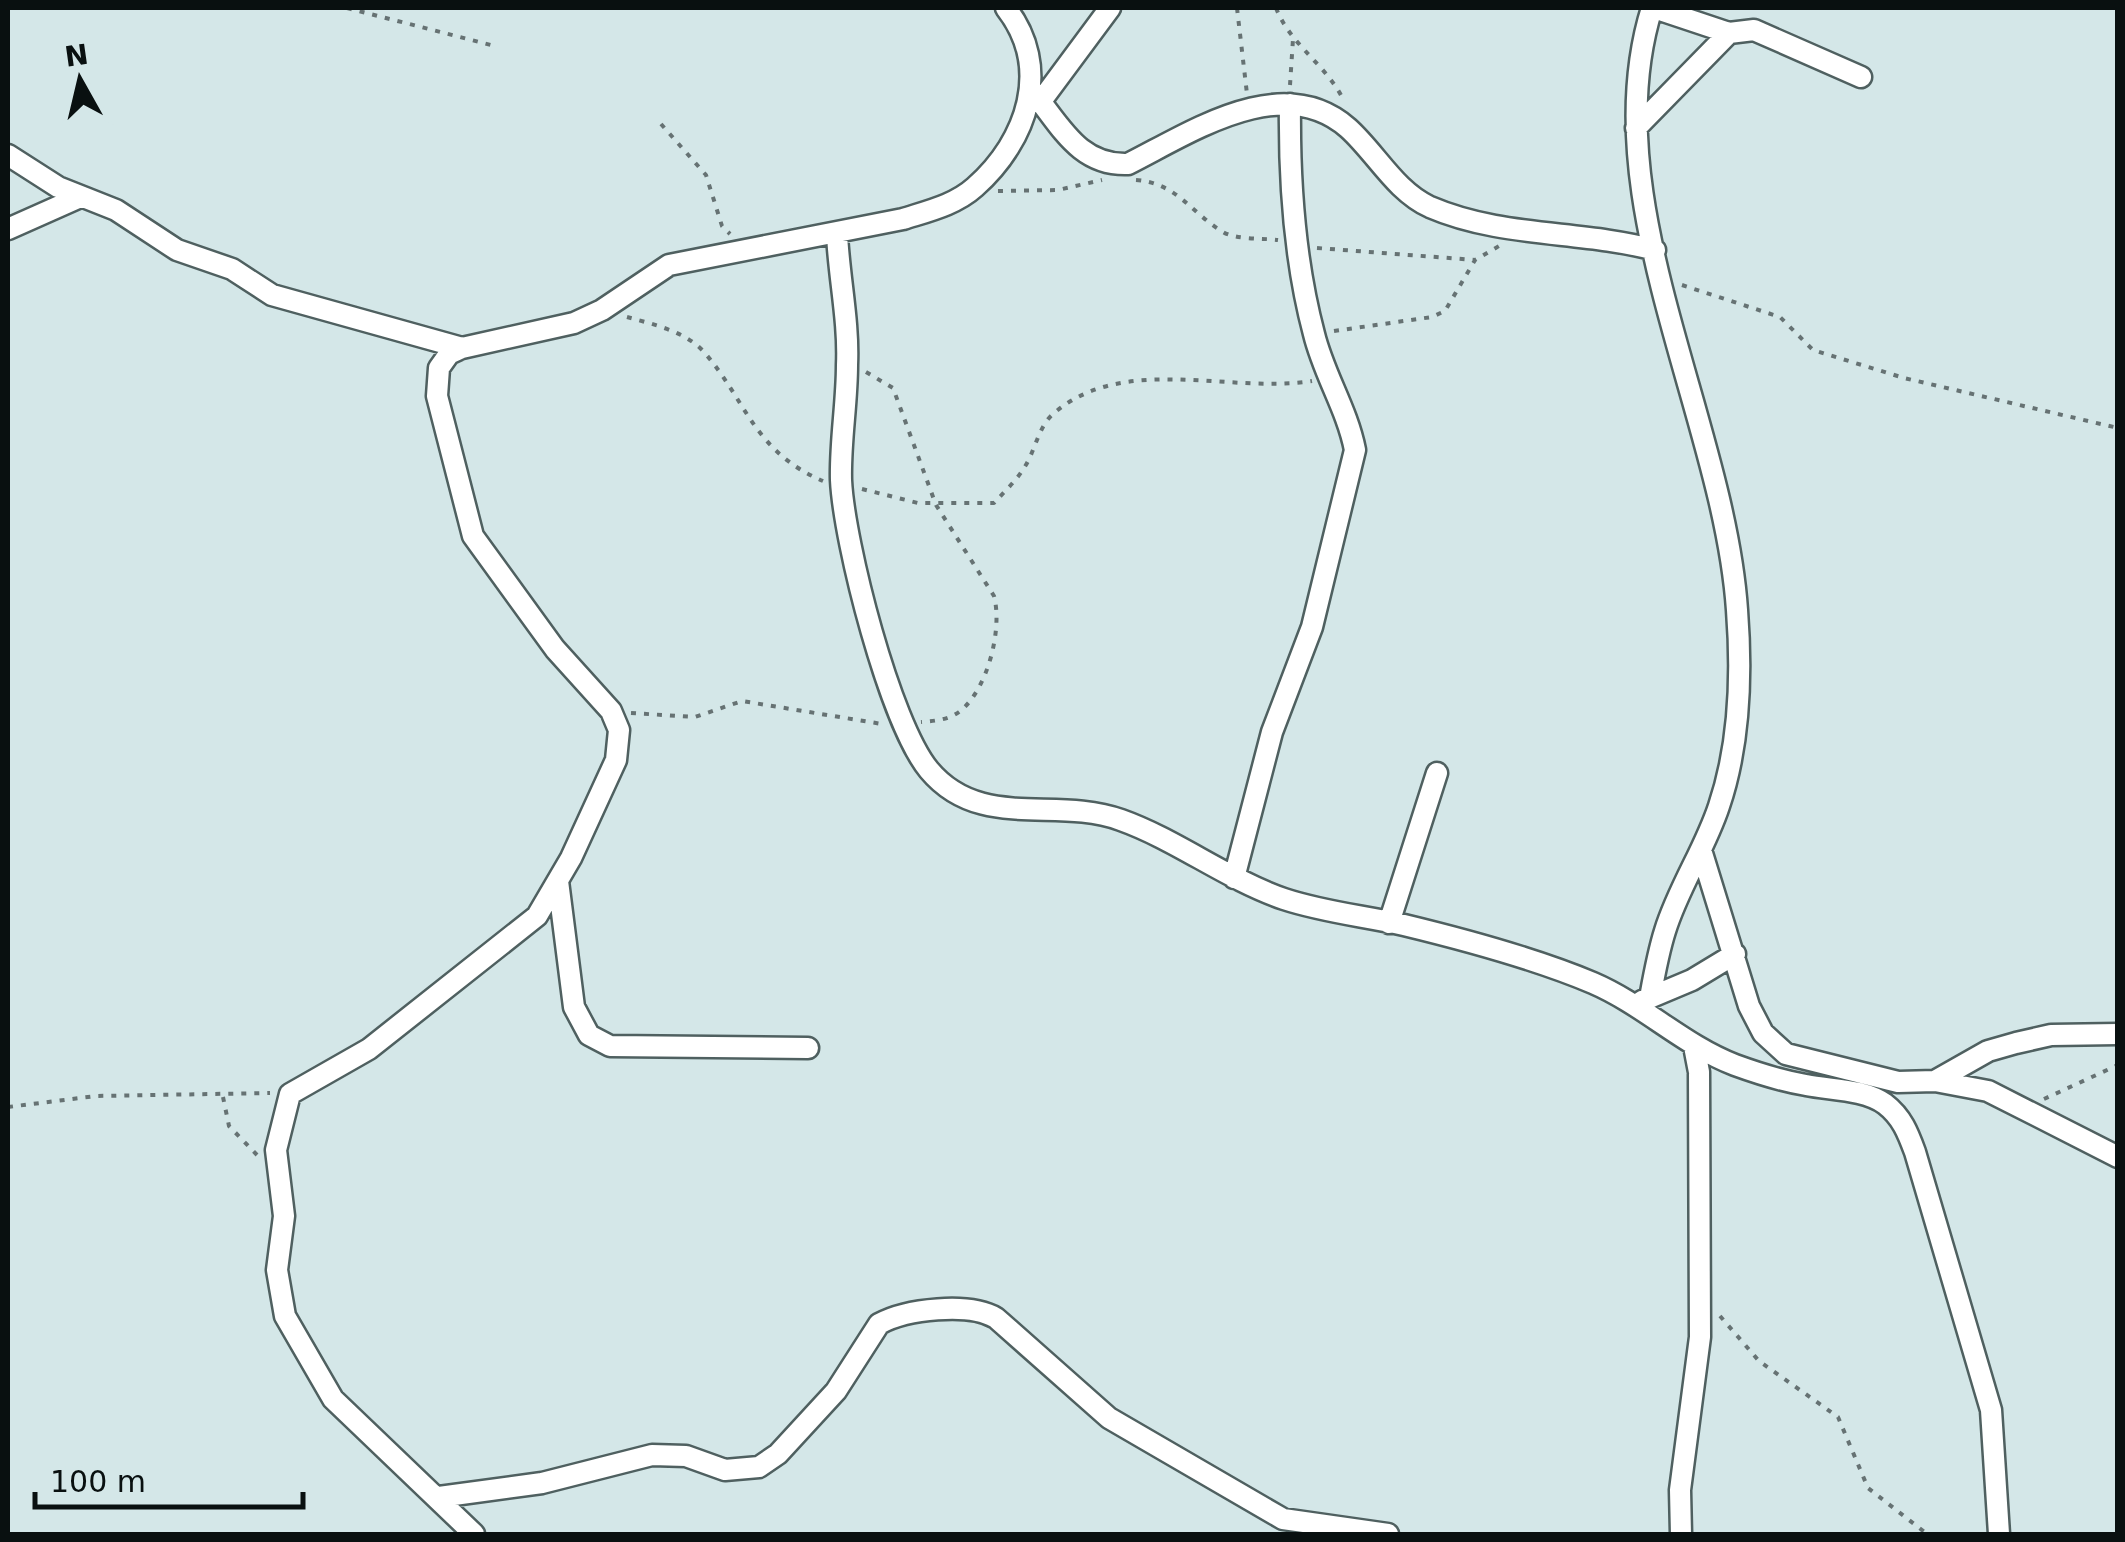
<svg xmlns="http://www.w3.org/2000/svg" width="2125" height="1542" font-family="'DejaVu Sans',sans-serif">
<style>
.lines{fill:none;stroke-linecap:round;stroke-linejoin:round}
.street-casing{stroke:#4f6060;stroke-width:25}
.path{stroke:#667273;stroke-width:4;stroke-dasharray:5 8;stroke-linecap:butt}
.street{stroke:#fff;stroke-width:20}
</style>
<rect width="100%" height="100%" fill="#d4e7e8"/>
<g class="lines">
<defs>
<path id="street" d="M1654 8 1729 33
M1032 91C1060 124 1078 166 1128 164 1190 133 1282 70 1348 128 1376 153 1395 191 1430 207 1502 238 1581 230 1655 250
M1041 101 1110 8
M1636 128 1729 33 1754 30 1861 77
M8 155 58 187 116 210 177 250 232 269 272 295 462 348
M8 229 80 197
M837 234C839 278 849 321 847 365 847 404 840 441 841 480 844 543 890 723 929 770 980 831 1055 796 1121 820 1177 840 1226 879 1284 899 1323 912 1364 916 1404 925 1466 940 1534 958 1593 983 1644 1005 1683 1045 1735 1065 1757 1073 1782 1081 1806 1085 1831 1090 1864 1089 1885 1104 1902 1117 1908 1133 1915 1152L1991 1410 1999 1534
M1701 850 1749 1006 1763 1033 1786 1054 1898 1082 1935 1081 1988 1051 2016 1043 2051 1035 2118 1034
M1234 878 1272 732 1312 627 1355 450C1347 409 1324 375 1314 334 1294 259 1289 182 1290 104
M558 881 574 1007 589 1035 610 1046 808 1048
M1389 923 1437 773
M1650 998C1654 976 1658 953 1665 931 1678 888 1705 849 1719 806 1740 744 1742 675 1737 610 1724 419 1592 198 1652 8
M1642 1001 1692 980 1735 954
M1935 1081 1988 1091 2118 1157
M439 1497 542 1483 652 1455 686 1456 725 1470 759 1467 778 1454 836 1391 879 1324C906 1309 969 1302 996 1318L1109 1418 1283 1519 1388 1534
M474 1534 333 1399 285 1316 277 1270 284 1216 276 1150 290 1094 369 1049 537 916 571 858 616 760 619 730 611 711 555 649 473 536 437 396 439 368 449 354 462 348 574 323 602 310 669 265 903 219C928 211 955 205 975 187 1028 140 1052 67 1006 8
M1681 1534 1680 1490 1700 1337 1699 1072 1694 1046"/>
</defs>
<use href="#street" class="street-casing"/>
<path class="path" d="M347 8 491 45
M1237 8 1247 94
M1276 8C1291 46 1327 65 1344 101
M1290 85 1293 39
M661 124 706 175 722 226 730 234
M1136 180C1177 183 1191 213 1223 232 1236 240 1263 238 1278 240
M998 191 1058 190 1102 180
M1317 248 1475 260
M1682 285 1780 317 1813 350 1904 378 2118 428
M627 317C652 324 685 331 704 352 746 400 754 452 823 481
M1334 331 1432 317 1445 311 1475 260 1499 246
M866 372 893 388 936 505 994 596C1003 630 987 691 959 712 948 720 934 721 921 722
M862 489 918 503H994C1004 492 1016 481 1024 468 1035 452 1038 427 1053 414 1123 353 1228 394 1312 381
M631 713 695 717 742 701 882 724
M223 1097 229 1126 257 1155
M2044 1099 2118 1065
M8 1107 96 1096 270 1093
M1720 1316 1759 1361 1838 1417 1868 1488 1927 1534"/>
<use href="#street" class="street"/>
</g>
<rect width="2125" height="1542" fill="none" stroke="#091010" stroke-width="20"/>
<g transform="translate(80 80) rotate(352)" stroke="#d4e7e8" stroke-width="8" paint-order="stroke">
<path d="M0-8L18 38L0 25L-18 38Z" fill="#091010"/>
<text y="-15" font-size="28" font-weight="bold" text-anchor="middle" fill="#091010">N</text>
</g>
<path d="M35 1492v15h268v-15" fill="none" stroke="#091010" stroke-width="5"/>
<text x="50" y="1492" font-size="30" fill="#091010" stroke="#d4e7e8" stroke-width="8" paint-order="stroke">100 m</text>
</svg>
